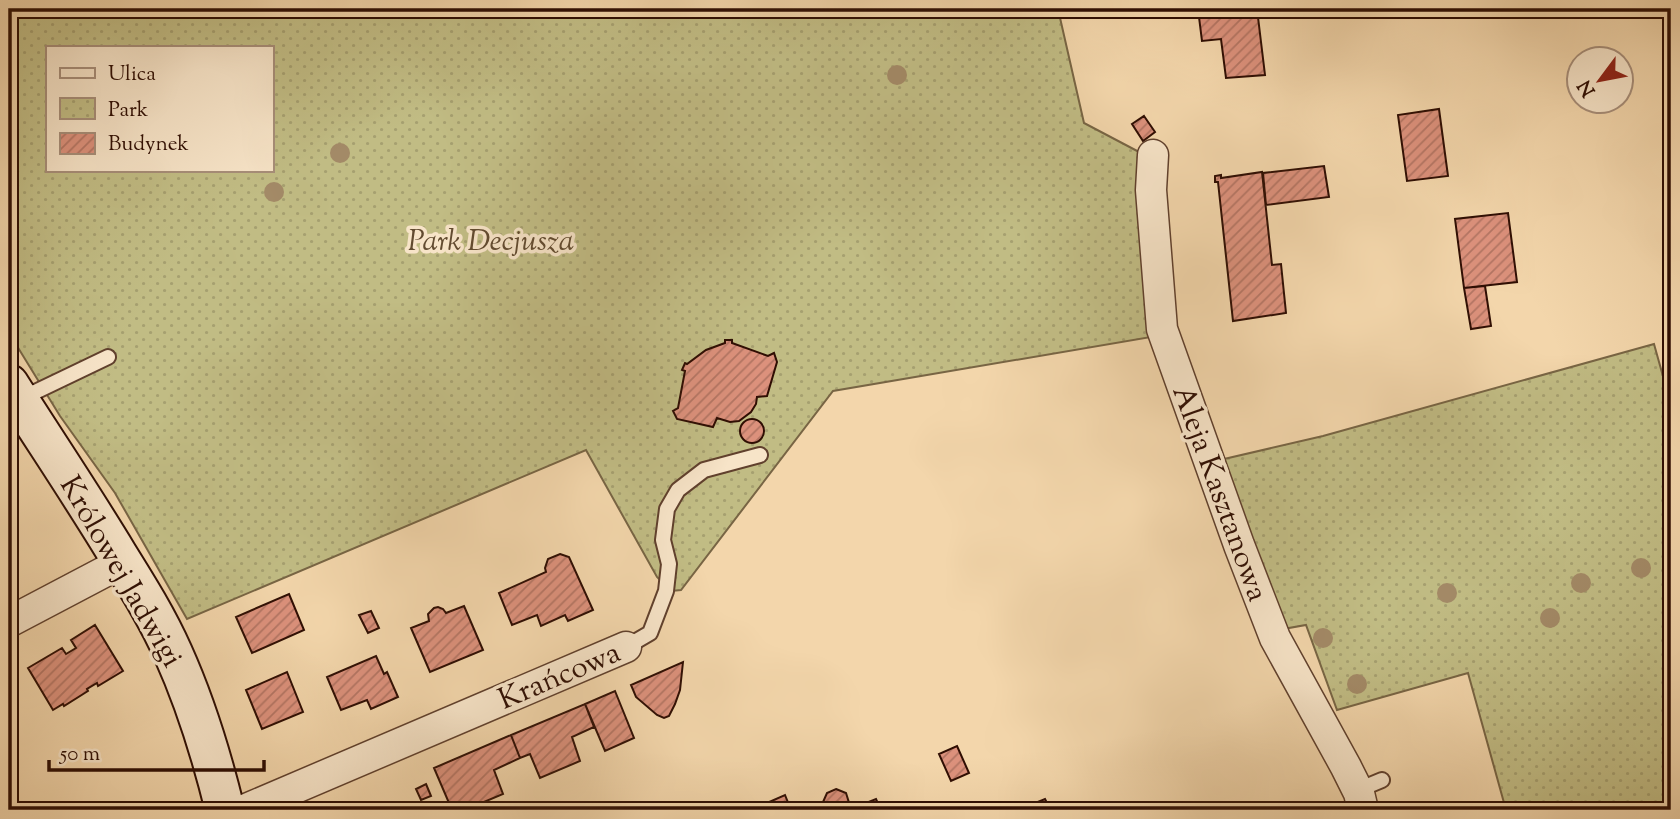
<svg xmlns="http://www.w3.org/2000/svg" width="1680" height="819" font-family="'Sorts Mill Goudy',serif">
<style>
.park{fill:url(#park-dots);stroke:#786544;stroke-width:2;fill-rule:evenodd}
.building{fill:url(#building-hatch);stroke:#2f0e03;stroke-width:2}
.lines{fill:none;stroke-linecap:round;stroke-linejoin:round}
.lane-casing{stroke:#60402d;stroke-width:18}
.street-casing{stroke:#60402d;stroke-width:33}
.secondary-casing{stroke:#2f0e03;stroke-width:42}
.lane{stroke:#f7e4c8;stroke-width:14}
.street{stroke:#f7e4c8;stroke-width:30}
.secondary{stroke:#f7e4c8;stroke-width:38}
.tree{fill:#a38a67}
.labels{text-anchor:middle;stroke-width:7;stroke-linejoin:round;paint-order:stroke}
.park-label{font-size:30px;font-style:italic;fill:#624b30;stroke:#f7e4c8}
.street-label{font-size:30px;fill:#2f0e03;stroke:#f7e4c8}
</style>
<defs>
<pattern id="park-dots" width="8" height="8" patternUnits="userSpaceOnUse" patternTransform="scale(1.75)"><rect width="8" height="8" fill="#c1bc84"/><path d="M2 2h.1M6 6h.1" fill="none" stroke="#a6a070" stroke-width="1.8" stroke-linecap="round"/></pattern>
<pattern id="building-hatch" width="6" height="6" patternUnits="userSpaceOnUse" patternTransform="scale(1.75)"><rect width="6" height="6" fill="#dc917c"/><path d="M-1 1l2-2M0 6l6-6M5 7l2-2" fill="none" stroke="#b37563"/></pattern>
</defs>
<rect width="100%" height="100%" fill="#f3d6ab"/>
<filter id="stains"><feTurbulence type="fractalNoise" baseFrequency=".00286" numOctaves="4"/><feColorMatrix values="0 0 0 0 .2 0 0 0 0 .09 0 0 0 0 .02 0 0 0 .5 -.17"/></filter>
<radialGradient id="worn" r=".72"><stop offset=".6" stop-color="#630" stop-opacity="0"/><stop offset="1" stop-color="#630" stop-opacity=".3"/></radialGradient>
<path class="park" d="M9 9H1058L1084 123 1141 153 1157 336 833 391 681 590 671 591 657 577 586 450 187 619 115 493 60 416 9 333ZM47 47H271V170H47Z
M1654 344 1671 405V810H1506L1468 673 1337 710 1306 625 1283 629 1224 459 1323 436Z"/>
<path class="building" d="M1198 9H1257L1265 75 1226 78 1221 39 1202 41Z
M1439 109 1448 176 1407 181 1398 115Z
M1144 116 1155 132 1143 141 1132 124Z
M1324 166 1329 197 1266 205 1263 173Z
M1262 172 1272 265 1281 264 1286 313 1233 321 1218 182H1215V176L1221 175V178Z
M1508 213 1517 282 1464 288 1455 219Z
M1485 286 1491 326 1471 329 1464 288Z
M725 340H732V343L768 356 774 353 777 362 767 396 757 397 756 404 751 412 739 421 730 422 717 418 713 427 677 419 673 411 678 408 685 371 682 370 685 363 687 364 706 350 725 343Z
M740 431a12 12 0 1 1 24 0a12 12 0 1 1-24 0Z
M560 554 569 557 593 610 568 621 565 615 541 626 537 615 512 625 499 593 546 572 545 568 548 559Z
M289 594 304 630 252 653 236 617Z
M464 606 483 650 430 672 411 628 429 621 428 614 434 608 438 607 443 609 446 613Z
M371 611 379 628 368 633 359 615Z
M95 625 123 671 98 686 97 683 87 689 88 691 64 706 63 704 53 710 28 668 62 648 66 654 76 648 71 640Z
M376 656 384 674 387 672 398 697 371 709 367 700 341 710 327 677Z
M683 662 680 690 675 704 669 716 664 718 657 715 636 697 631 685Z
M287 672 303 712 262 729 246 690Z
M615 691 634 738 605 751 585 704Z
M585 704 594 727 572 737 580 761 540 778 530 754 520 758 511 735Z
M511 735 520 758 494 770 503 794 465 810H452L434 768Z
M957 746 969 773 951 781 939 754Z
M426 784 431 796 421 800 416 789Z
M836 789 846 793 851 809 876 799 881 810H826L823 802 827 793Z
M785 795 791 810H772L769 802Z
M1045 799 1048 805 1056 808 1057 810H1018Z"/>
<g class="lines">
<defs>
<path id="lane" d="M19 397 35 392 108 357
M626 647 650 633 666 591 669 564 663 540 667 509 678 490 704 470 760 455
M1359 793 1370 785 1382 780"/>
<path id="street" d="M1153 155 1151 190 1162 329 1239 545 1275 638 1346 767 1359 793 1363 810
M9 622 123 562
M244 810 626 647"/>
<path id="secondary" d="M9 384C45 441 83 497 118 555 138 587 158 619 173 653 196 704 212 757 225 810"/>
</defs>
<use href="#lane" class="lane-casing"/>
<use href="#street" class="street-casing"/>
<use href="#secondary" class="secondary-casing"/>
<use href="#lane" class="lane"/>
<use href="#street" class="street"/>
<use href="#secondary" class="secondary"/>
</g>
<g class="tree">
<circle cx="897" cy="75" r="10"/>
<circle cx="340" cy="153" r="10"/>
<circle cx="274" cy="192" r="10"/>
<circle cx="1641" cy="568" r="10"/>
<circle cx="1581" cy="583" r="10"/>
<circle cx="1447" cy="593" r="10"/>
<circle cx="1550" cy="618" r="10"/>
<circle cx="1323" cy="638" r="10"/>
<circle cx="1357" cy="684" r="10"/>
</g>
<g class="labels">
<g class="park-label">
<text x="491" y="250">Park Decjusza</text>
</g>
<g class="street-label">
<text transform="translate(1221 493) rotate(70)" y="10">Aleja Kasztanowa</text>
<text transform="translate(122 571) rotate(60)" y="10">Królowej Jadwigi</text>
<text transform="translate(559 675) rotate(-23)" y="10">Krańcowa</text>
</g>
</g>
<rect width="1680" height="819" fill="none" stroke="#f3d6ab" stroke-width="35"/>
<rect x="10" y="10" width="1659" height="798" fill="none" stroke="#2f0e03" stroke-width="3.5"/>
<rect x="18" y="18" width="1645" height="784" fill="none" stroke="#2f0e03" stroke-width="2"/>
<rect x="46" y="46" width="228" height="126" fill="#f7e4c8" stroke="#a78e79" stroke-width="2"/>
<rect x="60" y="68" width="35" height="10" fill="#f7e4c8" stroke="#a78e79" stroke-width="2"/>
<text x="108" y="80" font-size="21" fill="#2f0e03">Ulica</text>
<rect x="60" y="98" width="35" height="21" fill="url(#park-dots)" stroke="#a78e79" stroke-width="2"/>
<text x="108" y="116" font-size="21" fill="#2f0e03">Park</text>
<rect x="60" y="133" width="35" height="21" fill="url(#building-hatch)" stroke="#a78e79" stroke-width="2"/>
<text x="108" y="150" font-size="21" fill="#2f0e03">Budynek</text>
<g transform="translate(1600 80) rotate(238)"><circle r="33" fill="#f7e4c8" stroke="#a78e79" stroke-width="2"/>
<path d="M0-5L12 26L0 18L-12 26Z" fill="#8f2418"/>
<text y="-10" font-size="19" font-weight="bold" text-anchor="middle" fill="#2f0e03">N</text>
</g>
<path d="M49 760v10h215v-10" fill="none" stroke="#2f0e03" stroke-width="3.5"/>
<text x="60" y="760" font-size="21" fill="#2f0e03" stroke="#f7e4c8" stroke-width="5" paint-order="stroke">50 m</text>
<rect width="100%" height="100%" filter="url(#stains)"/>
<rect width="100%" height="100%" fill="url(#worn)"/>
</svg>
